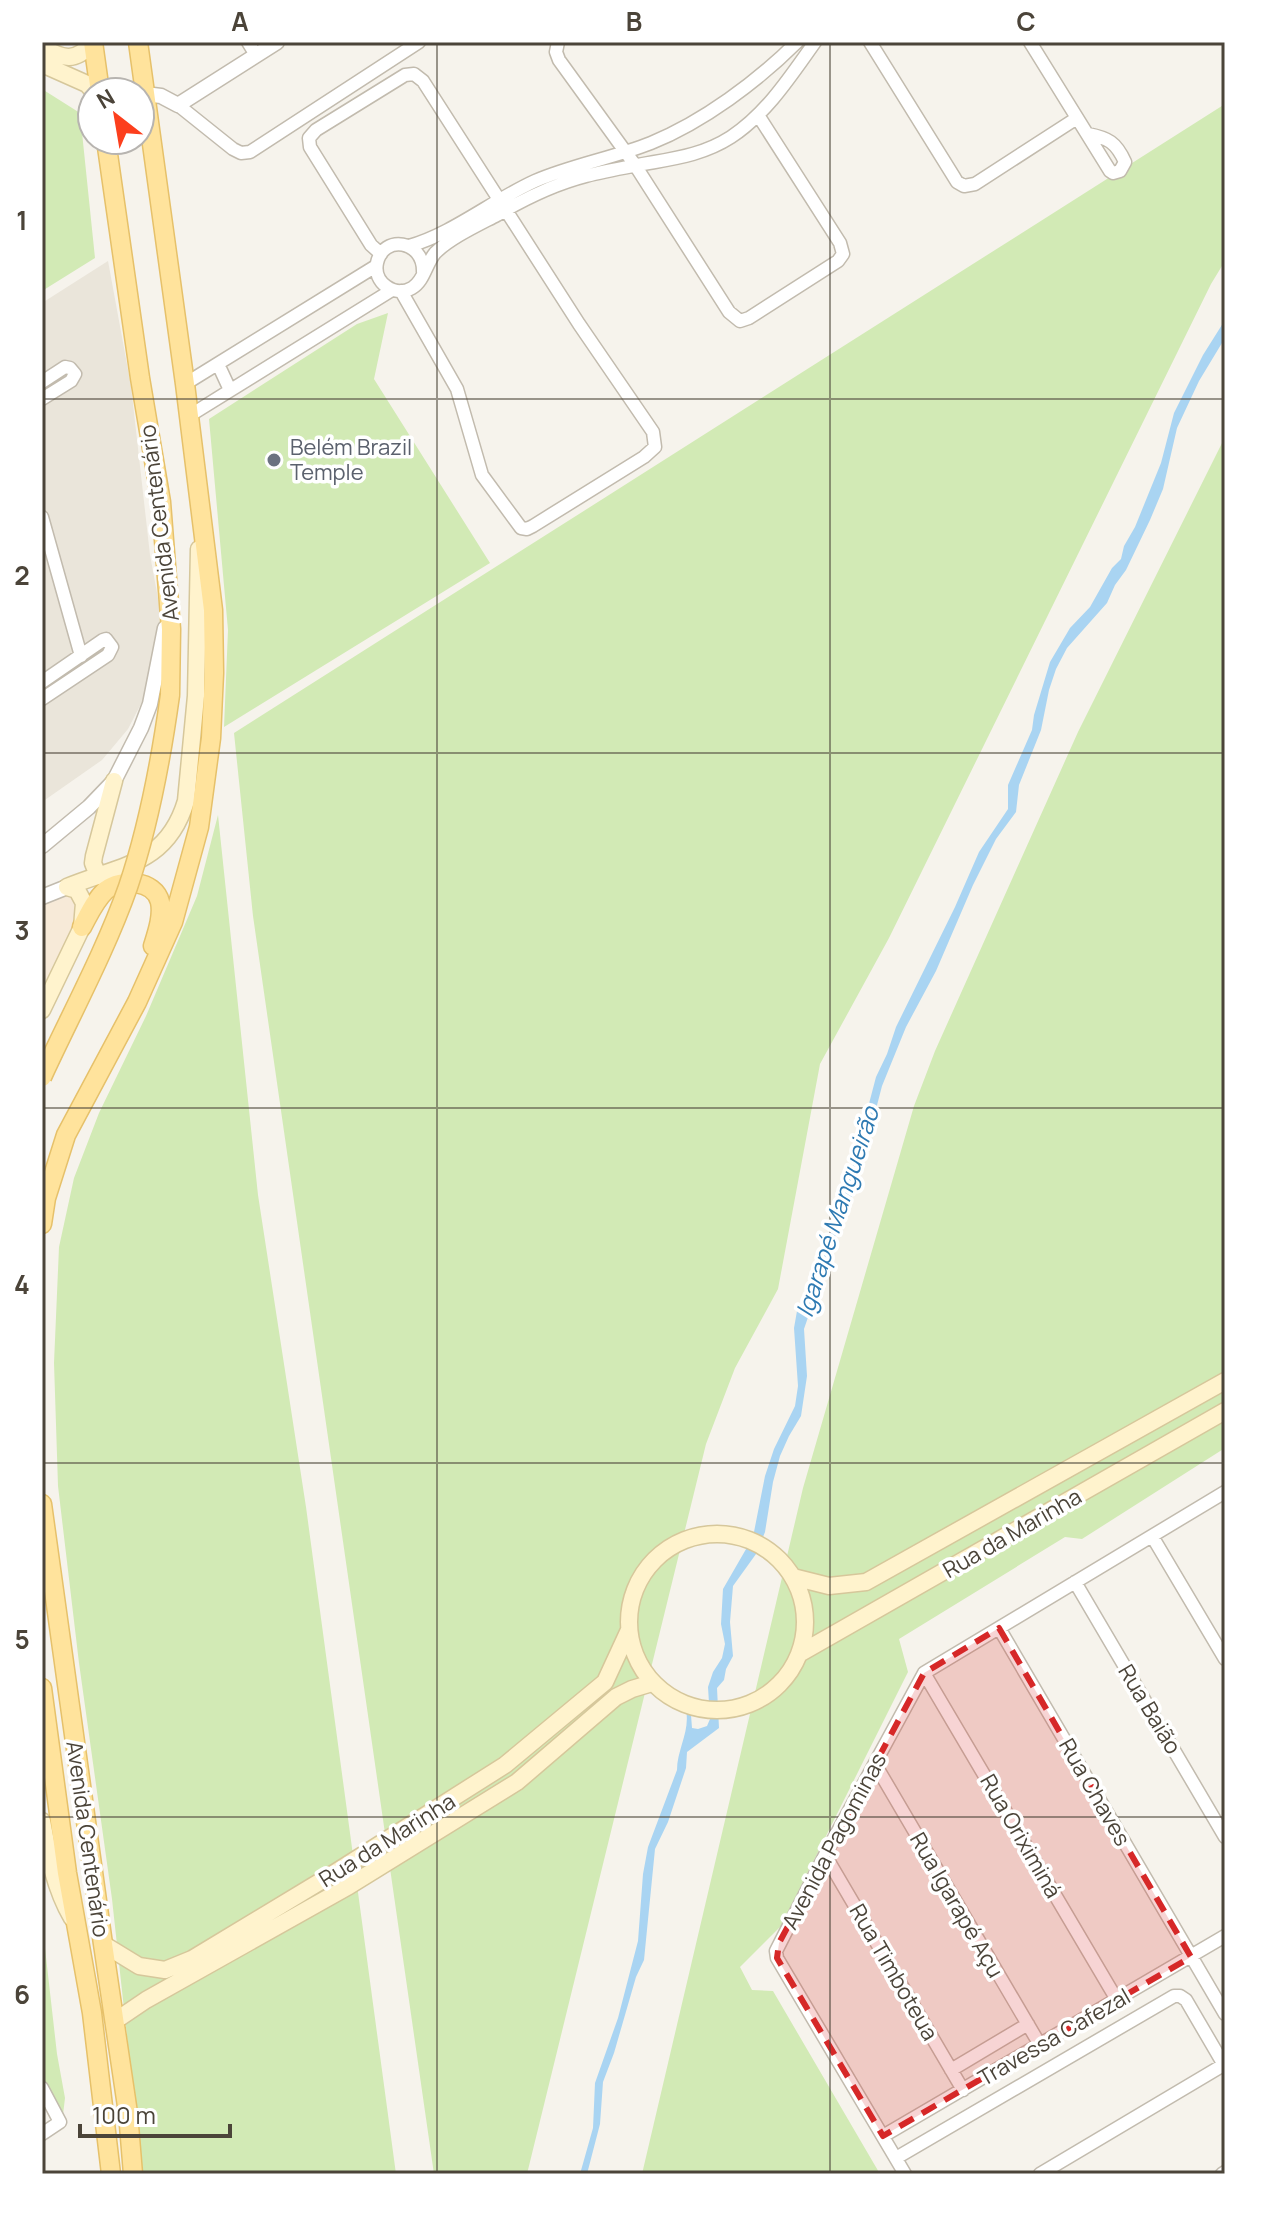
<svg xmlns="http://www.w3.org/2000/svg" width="1267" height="2216" font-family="Manrope,sans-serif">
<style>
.residential{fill:#eae5da}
.commercial{fill:#f7ead8}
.green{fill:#d2eab5}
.water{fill:#a9d4f2}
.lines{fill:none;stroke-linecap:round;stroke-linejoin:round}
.minor-casing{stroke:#c2bbae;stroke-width:15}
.tertiary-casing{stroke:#c2bbae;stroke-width:17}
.secondary-casing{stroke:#d6c79b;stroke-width:19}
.primary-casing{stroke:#e6c16a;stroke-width:21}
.minor{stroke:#fff;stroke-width:12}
.tertiary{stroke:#fff;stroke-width:14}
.secondary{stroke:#fff3cd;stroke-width:16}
.primary{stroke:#ffe39c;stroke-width:18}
.primary-bridge-casing{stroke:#e6c16a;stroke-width:21;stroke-linecap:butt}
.primary-bridge{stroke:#ffe39c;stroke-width:18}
.marked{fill:#d62828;fill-opacity:0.2;stroke:#d62828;stroke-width:6;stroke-dasharray:16 10;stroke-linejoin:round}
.grid{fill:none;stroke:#4b4439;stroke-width:2;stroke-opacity:0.55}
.worship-dot{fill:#6b7280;stroke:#fff;stroke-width:3}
.labels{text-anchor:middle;stroke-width:7;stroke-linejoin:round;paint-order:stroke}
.worship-label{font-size:22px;fill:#5b616d;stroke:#fff;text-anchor:start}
.street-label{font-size:22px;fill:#4b4439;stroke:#fff}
.water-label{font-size:24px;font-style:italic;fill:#2e7ab2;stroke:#fff}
.neatline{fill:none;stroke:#4b4439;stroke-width:3}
.grid-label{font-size:26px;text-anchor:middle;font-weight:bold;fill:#4b4439}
</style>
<rect width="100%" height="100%" fill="#f6f3ec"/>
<path class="residential" d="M108 261 131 386 150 555 162 620 145 696 128 729 102 760 42 802V303Z"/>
<path class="commercial" d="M42 892 74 894 82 917 42 1017Z"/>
<path class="green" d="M42 89 80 113 95 258 42 291Z
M1225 104V261L1211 284 889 938 820 1064 778 1289 735 1368 706 1444 527 2174H434L253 916 234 733Z
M388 313 374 379 490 563 224 727 228 630 209 419 357 324Z
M1225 437V1448L1082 1539 1065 1537 899 1639 908 1672 781 1926 740 1967 752 1990 773 1991 880 2174H642L803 1488 914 1106 935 1051 1078 732Z
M218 815 258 1195 306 1507 396 2174H142L112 1899 79 1663 58 1486 54 1363 59 1247 74 1178 99 1113 146 1016 197 896Z
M42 1922 57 2054 65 2098 62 2123 42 2106Z"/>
<path class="water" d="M1225 320V338L1199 381 1177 428 1163 489 1150 520 1126 570 1115 585 1107 603 1067 648 1056 669 1049 690 1041 730 1019 785 1016 812 996 839 973 885 936 971 906 1027 882 1086 856 1186 836 1236 804 1329 807 1376 801 1416 789 1436 780 1456 773 1482 765 1532 756 1554 733 1586 730 1622 733 1656 726 1669 724 1680 717 1688 719 1728 687 1752 686 1768 668 1822 655 1849 644 1960 636 1977 614 2053 603 2082 600 2124 587 2174H580L593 2128 595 2083 618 2018 638 1941 643 1874 648 1847 677 1770C677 1748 692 1729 685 1706L691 1715 692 1728 698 1729 707 1726 710 1719 708 1687 713 1672 722 1658 725 1644 721 1624 723 1589 753 1537 765 1476 774 1449 795 1406 798 1386 794 1328 797 1311 814 1278 835 1216 846 1191 876 1077 887 1054 896 1027 955 907 979 852 1008 809V785L1032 730 1034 715 1050 662 1070 628 1090 607 1112 568 1121 559 1124 546 1135 527 1161 463 1174 413 1203 355Z"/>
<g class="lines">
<defs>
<path id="minor" d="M248 42 256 55
M558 42 556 52 559 60 635 165 729 312 740 321 749 318 838 261 843 254 840 243 758 115
M870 42 954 177 957 182 964 186 975 184 1077 118
M1030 42 1110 171 1113 173 1120 171 1125 162C1116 142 1108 138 1088 134
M178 105 233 149 241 153 250 152 419 42
M409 246C452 234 493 200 535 181 572 165 613 158 651 143 703 122 758 81 797 42
M381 254 371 245 310 147 309 138 316 130 405 75 414 74 423 81 579 324 653 432 655 447 644 457 533 526 527 529 521 528 482 475 457 389 401 291
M423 272C424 240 383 234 377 263 373 282 394 298 412 288 424 281 426 264 435 253 450 238 478 225 497 215 524 199 555 184 586 176 601 172 617 169 633 166 668 159 700 157 731 137 767 113 790 77 815 42
M218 364 230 390
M42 382 65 367 70 368 75 374 71 381 42 399
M185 384 376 266
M189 416 392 290
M42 517 81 656
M42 682 103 640 106 639 112 647 108 655 42 699
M1152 1536 1225 1659
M1075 1582 1225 1837
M999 1628 1225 2014
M924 1673 1117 2000
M924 1673 1225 1492
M875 1764 1040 2045
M825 1855 963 2090
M951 2070 1028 2024
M42 2088 60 2122 42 2134
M883 2136 1225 1936
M896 2158 1174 1996H1180L1186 2000 1224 2065
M905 2174 777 1958 776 1951 825 1855 924 1673
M1040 2174 1225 2064
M1222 2174 1225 2172"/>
<path id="tertiary" d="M145 94 161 96 178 105 277 42
M42 846 89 807 114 781 141 728 150 704 165 628
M42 897 67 887"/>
<path id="secondary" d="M42 47C64 60 75 62 93 43
M42 64 87 84 94 92
M98 876 93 863 94 856 114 781
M67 887C120 865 167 865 186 801L196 696 199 549
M42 1010 82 927 84 903 77 890 67 887
M629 1622a88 88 0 1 1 176 0a88 88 0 1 1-176 0Z
M793 1577 829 1586 866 1582 1225 1381
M799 1654 1225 1411
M42 1821C48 1854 55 1889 72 1918
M103 1944 139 1966 165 1970 192 1959 336 1872 505 1765 605 1682 629 1630
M115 2021 146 2000 349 1886 517 1782 616 1697 632 1689 652 1683"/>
<path id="primary" d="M93 42 100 92
M106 140 140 378 161 502 171 629 170 695
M82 927C89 914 95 900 106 890 121 878 155 880 160 902 163 916 157 933 153 946
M42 1224 46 1198 66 1135 137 1002 173 922 199 827 211 738 214 673 213 610 185 384 138 42
M42 1504 103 1944 128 2113 133 2174
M42 1688 67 1873 92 2013 111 2174"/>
</defs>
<use href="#minor" class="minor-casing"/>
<use href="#tertiary" class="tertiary-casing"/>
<use href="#secondary" class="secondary-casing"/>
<use href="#primary" class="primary-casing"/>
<use href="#minor" class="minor"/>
<use href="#tertiary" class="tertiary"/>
<use href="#secondary" class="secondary"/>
<use href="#primary" class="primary"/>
<defs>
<path id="primary-bridge" d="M42 1077C71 1014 105 952 128 887 149 825 161 760 170 695"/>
</defs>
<use href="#primary-bridge" class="primary-bridge-casing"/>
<use href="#primary-bridge" class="primary-bridge"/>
</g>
<path class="marked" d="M999 1628 1191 1957 883 2136 777 1958 779 1943 924 1673Z"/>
<path class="grid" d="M437 42V2174M830 42V2174M42 399H1225M42 753H1225M42 1108H1225M42 1463H1225M42 1817H1225"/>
<circle class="worship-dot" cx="274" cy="460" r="8"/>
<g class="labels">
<g class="worship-label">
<text x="290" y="455">Belém Brazil<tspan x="290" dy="25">Temple</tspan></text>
</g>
<g class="street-label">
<text transform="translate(159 523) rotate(-97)" y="8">Avenida Centenário</text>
<text transform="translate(1012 1533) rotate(-30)" y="8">Rua da Marinha</text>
<text transform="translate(1150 1709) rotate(59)" y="8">Rua Baião</text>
<text transform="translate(1095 1792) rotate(60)" y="8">Rua Chaves</text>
<text transform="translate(1021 1836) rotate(60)" y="8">Rua Oriximiná</text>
<text transform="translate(88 1839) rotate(82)" y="8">Avenida Centenário</text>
<text transform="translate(387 1840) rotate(-32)" y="8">Rua da Marinha</text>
<text transform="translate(834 1841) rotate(-62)" y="8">Avenida Pagominas</text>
<text transform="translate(957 1905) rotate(60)" y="8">Rua Igarapé Açu</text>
<text transform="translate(894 1972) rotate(60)" y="8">Rua Timboteua</text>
<text transform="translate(1054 2037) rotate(-30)" y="8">Travessa Cafezal</text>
</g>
<g class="water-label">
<text transform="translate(838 1212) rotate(-72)" y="8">Igarapé Mangueirão</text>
</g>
</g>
<rect width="1267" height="2216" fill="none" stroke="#ffffff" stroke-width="88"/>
<g transform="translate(116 116) rotate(329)"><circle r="38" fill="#ffffff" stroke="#b7b4b0" stroke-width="2"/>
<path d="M0-6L14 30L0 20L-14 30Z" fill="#fc3f1d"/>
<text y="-12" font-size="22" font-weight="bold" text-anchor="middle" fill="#4b4439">N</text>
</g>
<path d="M80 2124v12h150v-12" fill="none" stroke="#4b4439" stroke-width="4"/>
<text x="92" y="2124" font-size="24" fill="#4b4439" stroke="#ffffff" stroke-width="6" paint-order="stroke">100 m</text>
<rect x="44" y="44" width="1179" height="2128" class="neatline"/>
<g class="grid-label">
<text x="240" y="31">A</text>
<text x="634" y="31">B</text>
<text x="1026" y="31">C</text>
<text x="22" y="230">1</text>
<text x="22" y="585">2</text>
<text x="22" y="940">3</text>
<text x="22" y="1294">4</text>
<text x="22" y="1649">5</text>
<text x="22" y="2004">6</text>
</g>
</svg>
